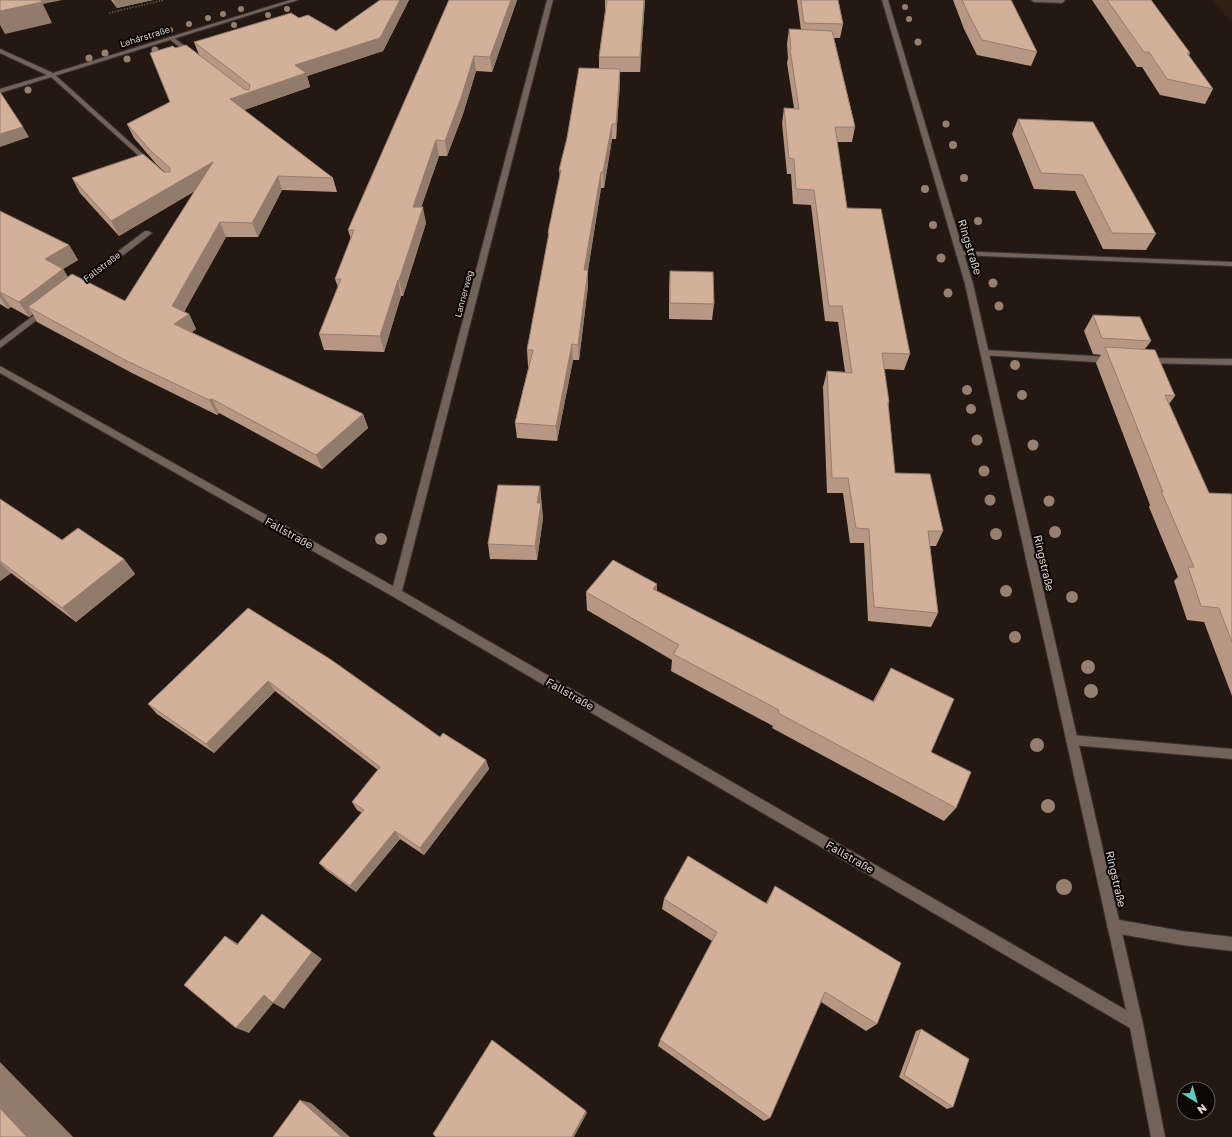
<svg xmlns="http://www.w3.org/2000/svg" width="1232" height="1137" font-family="'Golos Text',sans-serif">
<style>
.built{fill:#2f1e13}
.lines{fill:none;stroke-linecap:round;stroke-linejoin:round}
.lane-casing{stroke:#3a322e;stroke-width:2}
.street-casing{stroke:#3a322e;stroke-width:2}
.path{stroke:#635952;stroke-width:1.5;stroke-dasharray:1.5 1.5;stroke-linecap:butt}
.lane{fill:#71625a;fill-rule:evenodd}
.street{fill:#71625a;fill-rule:evenodd}
.tree{fill:#988071}
.wall{fill:#b59784}
.shaded-wall{fill:#937b6c}
.building{fill:#d2b09a;stroke:#937b6c}
.labels{text-anchor:middle;stroke-width:4;stroke-linejoin:round;paint-order:stroke}
.far-street-label{font-size:9px;fill:#dbd3ce;stroke:#0a0604}
.street-label{font-size:11px;fill:#dbd3ce;stroke:#0a0604}
</style>
<rect width="100%" height="100%" fill="#241912"/>
<path class="built" d="M1212 0H1232V23Z"/>
<g class="lines">
<defs>
<path id="lane" d="M1031 0H1064L1065 1 1062 3 1034 2Z
M169 37H173L194 53V55H190L169 39Z
M49 73H53L153 163V165H149L49 75Z
M956 251 1232 262V266L959 255H956Z
M984 350 1112 357 1116 360 1112 363 981 355V351Z
M1146 358 1232 359V365L1143 363 1142 361Z
M1072 735 1232 749V759L1072 745 1068 744 1066 740 1068 736Z
M1114 919 1182 931 1232 937V951L1182 945 1114 933 1109 931 1107 926 1109 921Z"/>
<path id="street" d="M290 0H298L0 93V89L47 75 0 53V49L53 73Z
M547 0H553L402 591 1126 1010 965 284 882 0H888L973 284 1143 1024 1165 1137H1151L1130 1028 392 596 0 373V366L393 586Z
M145 231H148L152 233 78 290H72V286Z
M43 308H46L50 310 0 348V341Z"/>
</defs>
<use href="#lane" class="lane-casing"/>
<use href="#street" class="street-casing"/>
<path class="path" d="M109 13 164 0"/>
<use href="#lane" class="lane"/>
<use href="#street" class="street"/>
</g>
<g class="tree">
<circle cx="905" cy="7" r="3"/>
<circle cx="241" cy="9" r="3"/>
<circle cx="287" cy="9" r="3"/>
<circle cx="223" cy="14" r="3"/>
<circle cx="268" cy="15" r="3"/>
<circle cx="208" cy="18" r="3"/>
<circle cx="909" cy="19" r="3"/>
<circle cx="189" cy="24" r="3"/>
<circle cx="234" cy="25" r="3"/>
<circle cx="170" cy="30" r="3"/>
<circle cx="918" cy="42" r="3.5"/>
<circle cx="126" cy="44" r="3.5"/>
<circle cx="155" cy="50" r="3.5"/>
<circle cx="105" cy="53" r="3.5"/>
<circle cx="89" cy="58" r="3.5"/>
<circle cx="127" cy="59" r="3.5"/>
<circle cx="28" cy="90" r="3.5"/>
<circle cx="946" cy="124" r="3.5"/>
<circle cx="953" cy="145" r="4"/>
<circle cx="964" cy="178" r="4"/>
<circle cx="925" cy="189" r="4"/>
<circle cx="978" cy="221" r="4"/>
<circle cx="933" cy="225" r="4"/>
<circle cx="941" cy="258" r="4.5"/>
<circle cx="993" cy="283" r="4.5"/>
<circle cx="948" cy="293" r="4.5"/>
<circle cx="999" cy="306" r="4.5"/>
<circle cx="1015" cy="365" r="5"/>
<circle cx="967" cy="390" r="5"/>
<circle cx="1022" cy="395" r="5"/>
<circle cx="971" cy="409" r="5"/>
<circle cx="977" cy="440" r="5.5"/>
<circle cx="1033" cy="445" r="5.5"/>
<circle cx="984" cy="471" r="5.5"/>
<circle cx="990" cy="500" r="5.5"/>
<circle cx="1049" cy="501" r="5.5"/>
<circle cx="1055" cy="532" r="6"/>
<circle cx="996" cy="534" r="6"/>
<circle cx="381" cy="539" r="6"/>
<circle cx="1006" cy="591" r="6"/>
<circle cx="1072" cy="597" r="6"/>
<circle cx="1015" cy="637" r="6"/>
<circle cx="1088" cy="667" r="7"/>
<circle cx="1091" cy="691" r="7"/>
<circle cx="1037" cy="745" r="7"/>
<circle cx="1048" cy="806" r="7"/>
<circle cx="1064" cy="887" r="8"/>
</g>
<path class="wall" d="M111 0H153L117 8Z
M380 0H409L383 51 307 76 310 87 244 110 333 178 337 192 282 190 258 237H226L184 312 189 314 196 329 191 333 363 414 368 428 322 469 219 413 217 415 132 373 37 322 33 314 29 317 11 307 8 309 0 304V211L69 245 78 260 63 269 68 277 125 301 195 191 119 236 80 193 72 178 165 172 157 165 134 138 127 124 170 102 175 48 199 55 194 42 299 18 336 31Z
M449 0H517L492 72 476 71 463 114 447 156H439L421 207 426 223 403 296H401L384 352 324 350 319 334 338 287 335 279 351 239 348 230Z
M605 0H645L640 72H620V83L616 139H612L604 188H601L588 270V286L579 360H573L557 441 517 438 515 423 529 366H528L527 350 548 238V233L560 177 559 170 599 68V57L605 13Z
M797 0H838L843 24 840 38H834L855 127 852 142H837L847 208 910 354 904 370 884 369 889 402 888 405 895 473 943 531 936 546H930L938 613 931 627 868 621 864 543H850L843 493H827L823 387 827 371 845 372 838 322 825 321 811 205 793 204 791 174H787L782 123 784 108H794L787 63 788 58 787 44 789 29 801 30Z
M953 0H1011L1037 52 1031 66 977 55 964 29Z
M1092 0H1151L1190 53 1189 56 1213 89 1205 104 1160 95 1142 67H1137Z
M1018 119 1156 234 1146 250 1103 249 1075 191 1034 189 1012 134Z
M670 271 714 304 712 320 669 319V287Z
M1093 315 1151 341 1145 349 1175 396 1169 404 1209 493 1232 494V696L1204 622 1187 620 1174 581 1178 577 1149 507 1150 505 1096 363 1101 355 1093 354 1084 331Z
M540 486 543 518 537 560 490 559 488 544Z
M0 499 62 540 124 559 135 574 76 622 11 573 0 581Z
M657 584V591L873 701 891 668 931 752 956 808 944 821 772 728 773 726 671 671 672 660 587 610 586 592Z
M248 608 440 737 486 760 489 769 424 855 400 839 356 892 326 870 319 863 362 813 357 810 352 802 378 770 275 691 214 753 157 714 148 704Z
M775 886 877 1024 866 1031 821 1002 770 1118 764 1121 658 1046 660 1040 712 941 662 909 664 899 766 903Z
M921 1029 953 1107 947 1109 899 1077 916 1031Z"/>
<path class="shaded-wall" d="M38 0H62L43 4 52 23 5 34 0 25V11Z
M113 0H153L117 8Z
M400 0H409L383 51 307 76 310 87 235 113 230 99 298 76 295 65Z
M511 0H517L492 72 490 57Z
M644 0H645L640 72V57Z
M474 56 476 71 463 114 447 156 445 141Z
M620 69V83L616 139V124Z
M612 124V139L604 188 603 172Z
M23 127 29 137 0 147V134Z
M436 140 439 156 416 223 413 207Z
M213 162 219 176 119 236 111 221Z
M601 172V188L588 270V286L579 360 578 345 584 270Z
M278 176 282 190 258 237 252 223Z
M423 207 426 223 403 296 399 280Z
M220 222 226 237 179 321 172 306Z
M69 245 78 260 63 269 72 284 28 307 33 314 29 317 19 302 45 259Z
M398 280 401 296 384 352 380 336Z
M0 292 11 307 8 309 0 297Z
M189 314 196 329 182 339 174 324Z
M572 344 573 360 557 441 556 426Z
M212 399 219 413 217 415 209 400Z
M363 414 368 428 322 469 316 455Z
M540 486 541 501 539 518 537 503Z
M541 503 543 518 537 560 535 546Z
M124 559 135 574 76 622 62 608Z
M0 562 11 573 0 581Z
M657 584 656 603 653 589Z
M268 681 275 691 214 753 206 744Z
M486 760 489 769 424 855 420 848Z
M395 831 400 839 356 892 350 886Z
M262 914 322 959 284 1009 273 1003 274 1002 249 1033 236 1028Z
M225 936 237 943 248 952 237 945Z
M0 1062 73 1137H27L0 1108Z
M300 1100 311 1103 350 1137H342Z
M586 1111 587 1113 574 1137H572Z"/>
<path class="building" d="M0 0H41L42 2 0 11Z
M380 0H400L380 38 295 65 306 73 230 99 333 178 278 176 252 223 220 222 172 306 189 314 174 324 363 414 316 455 212 399 209 400 123 359 28 307 72 274 125 301 213 162 111 221 72 178 143 154 164 172H170V168L151 151 127 124 170 102 150 53 173 46 175 48 186 45 244 89 249 90 250 85 194 42 291 13 299 18 308 15 336 31Z
M449 0H511L490 57 474 56 461 98 445 141 436 140 413 207H423L399 280H398L380 336 319 334 341 279H335L354 230H348Z
M607 0H644L640 57H599Z
M801 0H838L843 24 804 23Z
M962 0H1011L1037 52 982 40 969 15Z
M1107 0H1151L1190 53H1187L1213 89 1167 79 1149 52H1144Z
M789 29 832 31 855 127H835L847 208 881 209 910 354 882 353 889 402H888L895 473 930 474 943 531H928L938 613 874 607 869 529 856 528 848 478H832L827 371 852 373 842 306H829L814 190 796 189 794 159 789 158 784 108 799 109 790 49H791Z
M579 68 620 69 616 124H612L603 172H601L584 270H588L578 345 572 344 556 426 515 423 533 350H527L549 233H548L561 170H559L567 138Z
M0 92 23 127 0 134Z
M1018 119 1093 122 1156 234 1112 233 1083 175 1041 173Z
M0 211 69 245 45 259 63 269 19 302 0 292Z
M670 271 713 272 714 304 670 303Z
M1093 315 1140 317 1151 341 1102 338Z
M1105 347 1155 350 1175 396 1165 395 1209 493 1232 494V642L1219 608 1201 606 1188 567H1194L1161 491 1163 492Z
M498 485 540 486 537 503H541L535 546 488 544Z
M0 499 62 540 78 528 124 559 62 608 0 561Z
M613 560 657 584 653 589 874 702 891 668 954 699 931 752 971 772 956 808 778 713 779 710 673 654 679 645 586 592Z
M248 608 330 659 440 737 443 733 486 760 420 848 395 831 350 886 319 863 364 810 352 802 380 767 268 681 206 744 148 704Z
M688 856 767 904 775 886 901 963 877 1024 825 992 770 1118 660 1040 717 932 664 899Z
M262 914 312 952 273 1003 264 995 236 1028 184 985 225 936 237 945Z
M921 1029 969 1059 953 1107 904 1075Z
M492 1040 586 1111 572 1137H436L433 1134Z
M300 1100 342 1137H273Z
M0 1108 27 1137H0Z"/>
<g class="labels">
<g class="far-street-label">
<text transform="translate(145 37) rotate(-17)" y="3">Lehárstraße</text>
<text transform="translate(102 267) rotate(-37)" y="3">Fallstraße</text>
<text transform="translate(464 294) rotate(-75)" y="3">Lannerweg</text>
</g>
<g class="street-label">
<text transform="translate(970 247) rotate(73)" y="4">Ringstraße</text>
<text transform="translate(289 533) rotate(29)" y="4">Fallstraße</text>
<text transform="translate(1044 563) rotate(77)" y="4">Ringstraße</text>
<text transform="translate(570 694) rotate(30)" y="4">Fallstraße</text>
<text transform="translate(850 857) rotate(30)" y="4">Fallstraße</text>
<text transform="translate(1116 879) rotate(77)" y="4">Ringstraße</text>
</g>
</g>
<g transform="translate(1196 1101) rotate(143)"><circle r="19" fill="#0a0604" stroke="#5e5855"/>
<path d="M0-3L7 15L0 10L-7 15Z" fill="#5ccebb"/>
<text y="-6" font-size="11" font-weight="bold" text-anchor="middle" fill="#dbd3ce">N</text>
</g>
</svg>
